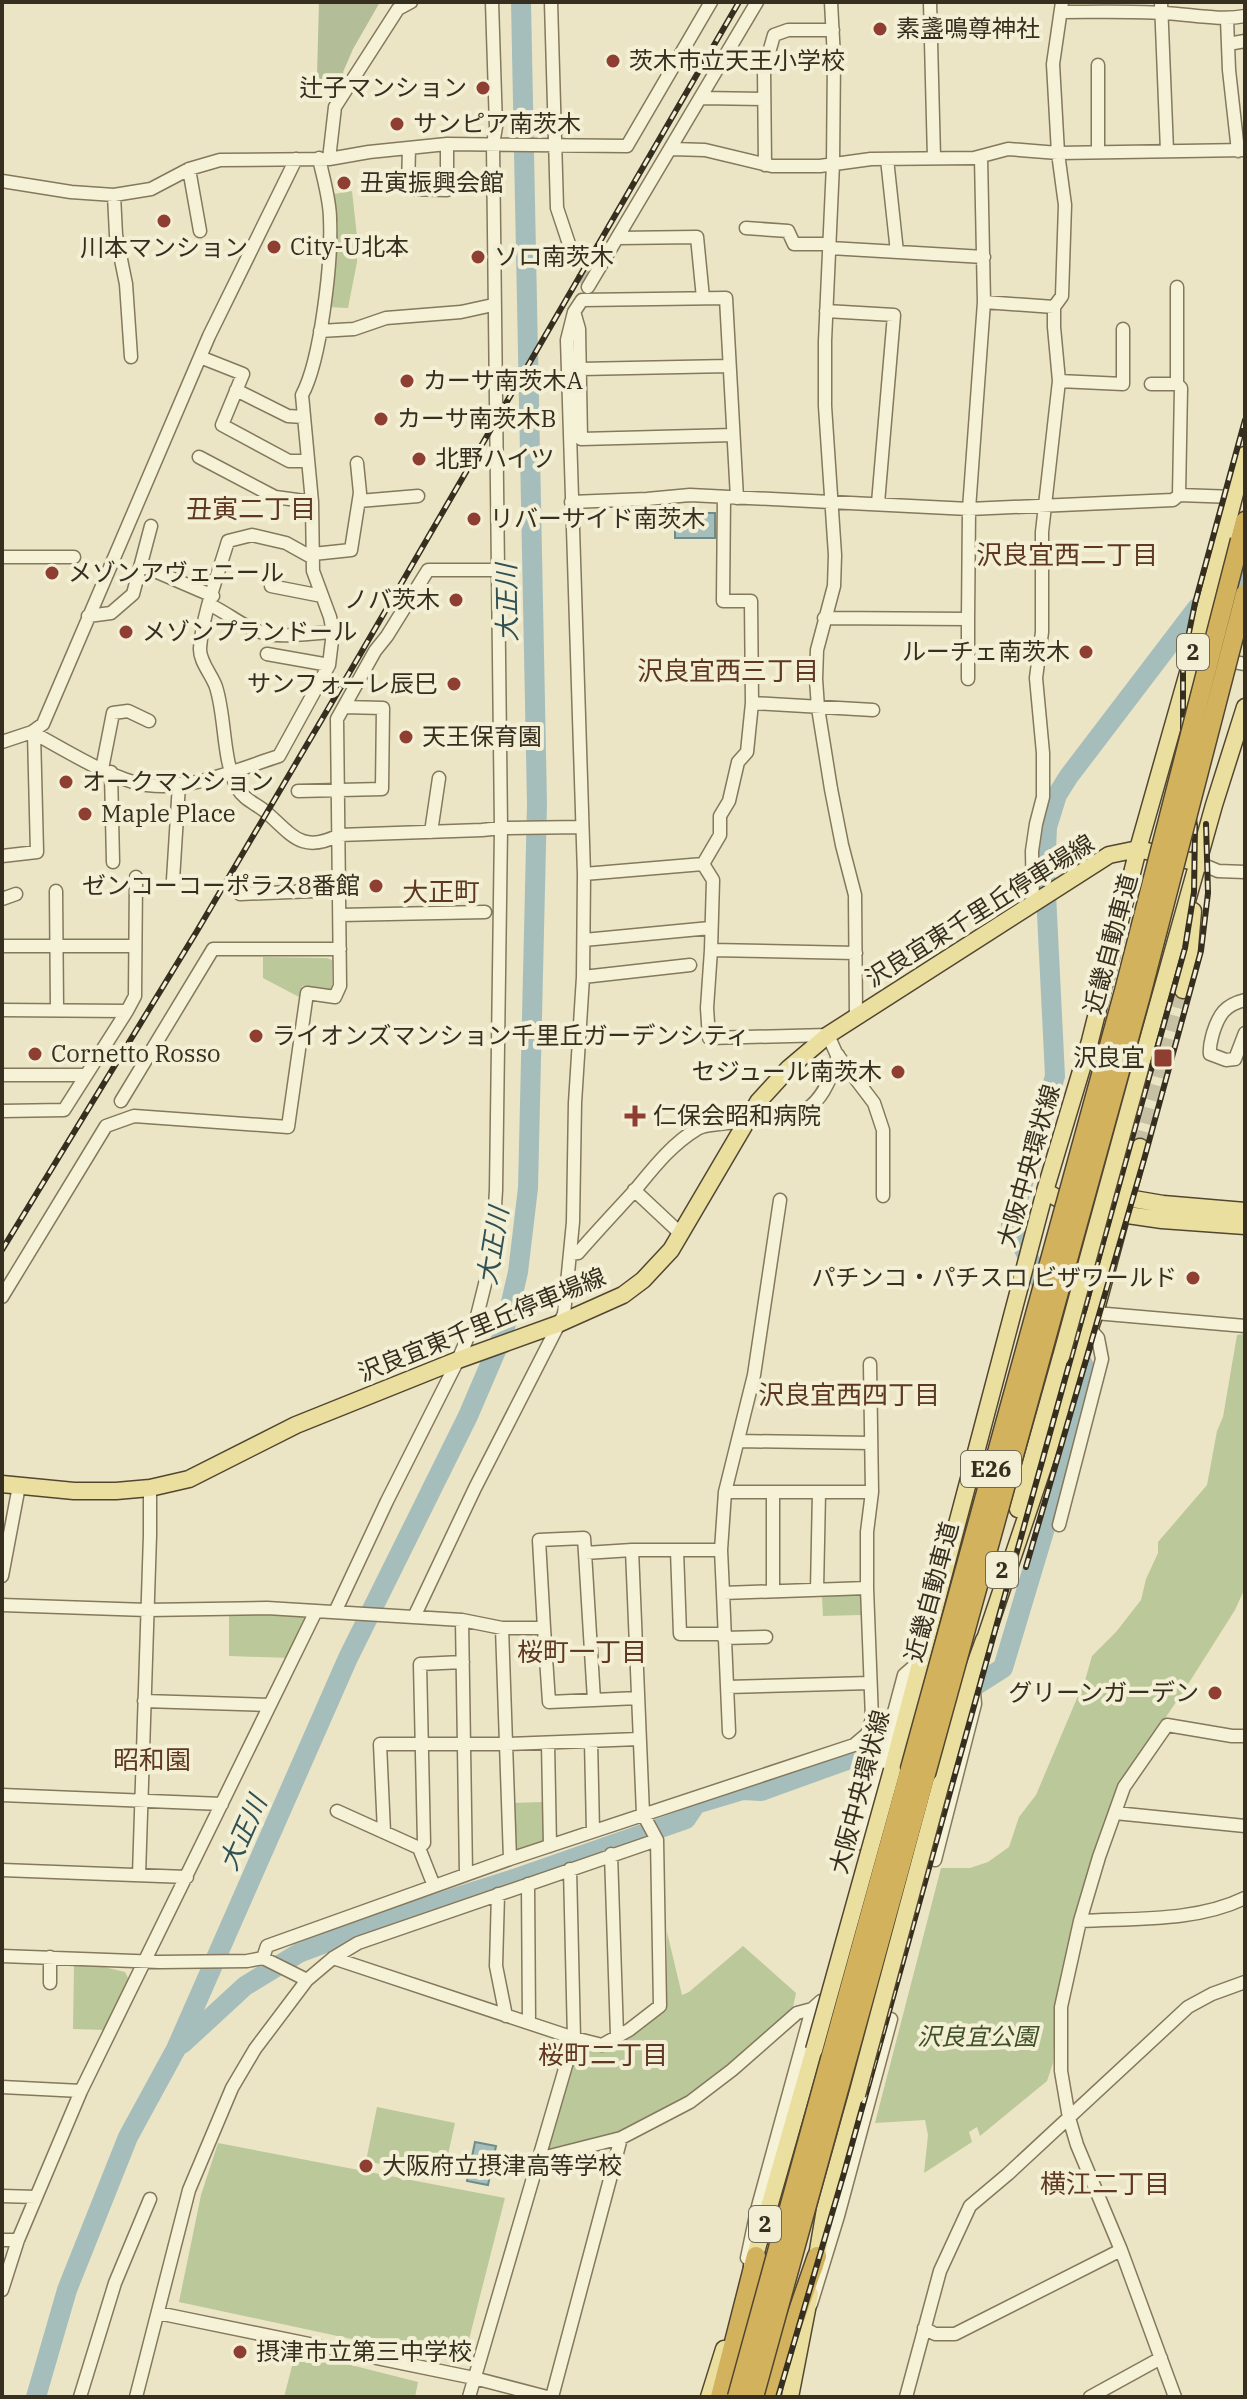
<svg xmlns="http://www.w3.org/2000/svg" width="1247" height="2399" font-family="'IBM Plex Serif','Noto Sans JP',serif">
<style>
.green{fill:#bbc89a}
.cemetery{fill:#b3bd98}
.water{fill:#a6bebb;stroke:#6e8c89;stroke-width:2}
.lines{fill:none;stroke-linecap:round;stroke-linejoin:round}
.river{stroke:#a6bebb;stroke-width:20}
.minor-tunnel{stroke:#c7c0a4;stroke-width:12;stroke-dasharray:12 6;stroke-linecap:butt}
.major-tunnel{stroke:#c7c0a4;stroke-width:16;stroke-dasharray:16 8;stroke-linecap:butt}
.minor-casing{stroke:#84785d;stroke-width:15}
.major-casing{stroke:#524630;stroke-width:19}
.highway-casing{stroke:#524630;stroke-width:21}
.minor{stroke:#f6f2d8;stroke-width:12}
.major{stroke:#ebdfa0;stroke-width:16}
.highway{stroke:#d3b25d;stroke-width:18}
.rail-casing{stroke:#362e1f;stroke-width:6}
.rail{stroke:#f3efd4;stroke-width:3;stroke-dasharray:9;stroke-linecap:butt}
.major-bridge-casing{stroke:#524630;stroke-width:19;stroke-linecap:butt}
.highway-bridge-casing{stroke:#524630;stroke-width:21;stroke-linecap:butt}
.major-bridge{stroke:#ebdfa0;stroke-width:16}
.highway-bridge{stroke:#d3b25d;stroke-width:18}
.poi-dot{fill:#8f3f31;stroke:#f3efd4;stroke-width:3}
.labels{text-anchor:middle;stroke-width:8;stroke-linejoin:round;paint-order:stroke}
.shield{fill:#f3efd4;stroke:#6f6855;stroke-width:2}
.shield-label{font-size:22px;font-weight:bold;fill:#362e1f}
.poi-label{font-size:24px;fill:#362e1f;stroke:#f3efd4;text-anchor:start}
.street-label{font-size:24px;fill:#362e1f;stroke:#f3efd4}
.park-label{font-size:24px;font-style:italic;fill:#405028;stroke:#f3efd4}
.neighbourhood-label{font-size:26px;fill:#5f3822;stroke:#f3efd4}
.water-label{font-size:26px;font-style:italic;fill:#305154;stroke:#f3efd4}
</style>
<rect width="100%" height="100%" fill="#ebe5c5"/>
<path class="green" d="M352 191 357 236V262L348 308 328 307 338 229 334 194Z
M263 957 327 958 332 960V991L302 986 299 997 263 978Z
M1245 1334V1588L1235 1610 1185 1689 1119 1786 1108 1812 1075 1918 1056 2008 1053 2063 1047 2081 980 2136 977 2127 969 2132 972 2142 924 2173 928 2135 925 2120 875 2123 941 1868H970L988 1862 1009 1847 1019 1817 1036 1795 1086 1677 1092 1656 1116 1632 1141 1600 1146 1579 1158 1553V1542L1207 1485 1217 1431 1223 1417 1237 1335Z
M860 1594 861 1615 823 1616 822 1597Z
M229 1614 304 1616 306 1620 290 1658 229 1656Z
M544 1802 545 1842 514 1852 511 1803Z
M667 1932 682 1995 689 1992 743 1946 796 1993 792 2012 687 2098 617 2134 544 2153 572 2049 630 2036 667 2006Z
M74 1965 100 1966 125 1972 128 1978 106 2030 73 2029Z
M377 2107 455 2123 443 2177 366 2161Z
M218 2143 505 2198 463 2363 179 2302 201 2195Z
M296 2351 418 2382 415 2397H284Z"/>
<path class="cemetery" d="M319 2H380L353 49 343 72 346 78 331 85 317 77Z"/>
<path class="water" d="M675 513H715V538H675Z
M475 2142 496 2146 488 2185 467 2181Z"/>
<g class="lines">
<path class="river" d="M959 1696 1003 1668 1090 1378 1011 1224 1055 1076 1045 873 1047 827 1057 795 1069 776 1197 608 1245 573
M182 2044 245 1986 299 1953 394 1917 517 1878 686 1819 696 1804 743 1790 761 1791 872 1751 901 1733
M36 2397 67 2290 128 2137 176 2049 348 1658 468 1416 504 1332 518 1272 528 1188 537 803 521 2"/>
<path class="minor-tunnel" d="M573 256 586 281"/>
<path class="major-tunnel" d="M1140 1147 1183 990"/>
<defs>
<path id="minor" d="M551 2 557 208 573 256
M831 2 834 58 833 164 825 341V406L835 555 834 586 817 650 816 679 818 708 831 789 842 845 855 895 856 1017
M930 2 934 158
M1161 2 1167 151
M1061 12C1095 12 1129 11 1163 13 1190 14 1219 21 1245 16
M1227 19 1229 70 1238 151
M1228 44 1245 41
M1098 65V152
M701 98 764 99
M409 148 408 189 447 190V144
M672 149 705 150 772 166H820L871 159 974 158 1008 149 1058 153 1245 150
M329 159 335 107 398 9 411 2
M887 159 897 252
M765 165 764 70 774 35 788 30H833
M189 169 200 231
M2 181 71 192 114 195 151 189 189 169 220 160 329 159 369 152 447 144 627 146 711 2
M114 195 116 235 126 284 131 357
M746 228 788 231 794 244H830
M618 238 697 237 703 298
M830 248 984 257
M588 287 757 2
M1177 287V384
M984 302 1054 307
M826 311 894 315 878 503
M575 315 579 329 581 439 733 435
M320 331 354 329 386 318 461 312 493 305
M200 357 243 374 222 425 289 461H307
M580 369 729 366
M1059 381 1123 384V329
M1151 384H1177L1181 388 1179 495
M236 390 288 416 303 417
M199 457 275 497 312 502
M359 501 418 496
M571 502 647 499 690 495 969 509 1173 500 1179 495 1235 497
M313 554 351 550 360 493 357 463
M2 557H74
M313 558 286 543 252 535 228 541C218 575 203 612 200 648 199 661 212 675 216 687 226 718 222 761 238 789 244 800 257 804 266 812 292 835 302 854 339 835L482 830 501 828 582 827
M141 565 213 596
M271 586 322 596
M210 605C226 612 239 624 255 630 278 640 308 633 333 632
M88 616 111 613 133 594 151 526
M824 618 968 619V679
M968 619 969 509 984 302 981 157
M267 654 329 665
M1223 660 1245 664
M752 703 873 710
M32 732C63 749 100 772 133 782 181 796 235 770 279 756L329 665 333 632 330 617 313 571 312 502 302 395C321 360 332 261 330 219 330 199 323 178 319 158
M2 742 32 732 43 724 209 336 296 159
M102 769 113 713 128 711 149 721
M111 772 113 862
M298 791 382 789 383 708 344 707
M431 832 439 778
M2 856 37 852 34 733
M1199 863 1218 871 1245 872
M703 864 713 880 711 950 707 1008 709 1038 828 1035 836 1053 874 1103 883 1130V1196
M584 874 703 864 720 835V816L729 801 738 762 747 752 752 703 751 601H723L724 497
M173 880 179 784
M56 891 57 1010
M240 894 339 890
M2 899 16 894
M1033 904 1032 851 1036 824 1043 797V753L1036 678 1042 632V532L1059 381 1054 327V307L1062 296 1065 205 1058 153 1053 64 1062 2
M340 915 485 912
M584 940 710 928
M2 946H134
M711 950 856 953
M583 977 690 965
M1245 1000C1225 1005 1219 1014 1213 1033 1211 1041 1209 1046 1210 1054L1226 1060 1235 1059 1245 1033
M2 1010 127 1011
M2 1075H86
M121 1101 213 949H340
M2 1111 64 1110 127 1011 135 996 136 877
M634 1190 681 1234
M570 1254 578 1253C597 1231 617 1210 636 1189 654 1167 672 1144 697 1129 706 1124 717 1125 727 1123 790 1117 818 1126 838 1055
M2 1297 106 1126 134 1116 288 1127 307 993 335 997 340 986 337 719 375 651 387 636 428 570H496
M1095 1313 1245 1326
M870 1364 872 1492 867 1532V1588L723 1593 721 1550 725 1492H872
M739 1441 871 1443
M725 1492 754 1375 780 1200
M773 1492V1591
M1059 1525 1102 1359 1098 1338 1090 1329
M677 1550 680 1634H724
M585 1553 594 1700
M2 1576 19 1486
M817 1590 819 1492
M723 1593 729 1732
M2 1605 147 1610 267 1608 462 1620 502 1628H544L539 1540 584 1538 585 1553 632 1550H721
M335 1612 387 1501 458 1360 477 1316 492 1256 496 1190 501 828 493 144 496 127 492 2
M414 1617 475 1488 564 1314 573 1222 575 1103 583 977 584 874 567 340 574 312 582 300 726 298 737 498
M462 1620 466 1874
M502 1628 510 1859
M544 1628 549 1702 638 1698
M724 1638 766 1637
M727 1687 870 1683
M144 1701 270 1705
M591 1741 593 1831
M548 1743 550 1846
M2 1795 222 1804
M337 1811 419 1848 434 1886
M1115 1813 1245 1826
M384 1832 380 1744H506L639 1739
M877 1847 859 1843 904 1675 920 1661
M419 1848 424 1843 420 1664 463 1662
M611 1854 617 2035
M914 1855 935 1860 975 1704 973 1681
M2 1870 187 1877
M139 1875 150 1535V1488
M528 1884 529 2023
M498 1894 496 1966 506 2016
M1080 1921C1134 1918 1196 1922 1245 1898
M2 1956 160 1962 247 1961 263 1958 307 1980
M50 1957V1983
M263 1958 267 1946 510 1859 854 1745 867 1734 872 1719 867 1588
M333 1958 574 2038 602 2045 629 2030 660 2006 657 1840 643 1814 632 1550
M2 2087 81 2091
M538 2159 621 2138 690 2102 732 2070 797 2013 812 2009
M2 2196 36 2197
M2 2240H18
M747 2258 757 2210 812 2009 821 2001 891 2019 838 2216 811 2304
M2 2290 18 2240 81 2091 316 1611
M158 2313 474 2378 547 2397
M924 2328 935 2334H955L1121 2250
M80 2397 115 2283 150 2199
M136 2397 189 2190 232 2088 255 2049 307 1980 333 1958 358 1943 657 1840
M469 2397 574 2038 570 1869
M552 2397 621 2138
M906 2397 940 2271 970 2206 1008 2174 1188 2007 1212 1994 1245 1982
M1090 2397 1161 2358
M1175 2397 1121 2250 1077 2145 1069 2118 1061 2071V2007L1080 1921 1099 1857 1124 1787 1167 1725 1232 1736H1245"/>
<path id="major" d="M1183 990 1189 959 1193 911
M1141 1065 1214 805 1245 707
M1075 1189 1163 1204 1245 1211
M1045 1191 1073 1207 1162 1220 1245 1226
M2 1484 74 1491H116L150 1488 189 1479 296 1425 458 1360 558 1324 623 1295 643 1280 671 1250 758 1102 789 1068 828 1035 1109 855 1138 849 1199 863
M1018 1509 1061 1357
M982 1648 1095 1313 1140 1147
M892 1770 1045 1191 1090 1041 1138 849 1193 655 1245 455
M941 1783 972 1673 984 1640
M752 2266 814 2050
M815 2268 825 2209 857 2095
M709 2397 724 2349
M790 2397 810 2294"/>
<path id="highway" d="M1240 540 1245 521
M720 2397 756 2256
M772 2397 784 2351 817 2256"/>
</defs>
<use href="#minor" class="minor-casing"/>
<use href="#major" class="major-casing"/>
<use href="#highway" class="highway-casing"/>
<use href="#minor" class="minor"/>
<use href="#major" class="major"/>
<use href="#highway" class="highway"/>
<defs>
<path id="rail" d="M2 1250 197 931 358 658 739 2
M1026 1567 1145 1156 1201 951 1208 893 1206 824
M778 2397 844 2173 1185 948 1194 892 1195 826 1183 731V662L1195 603 1245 420"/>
</defs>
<use href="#rail" class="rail-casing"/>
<use href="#rail" class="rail"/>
<defs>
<path id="major-bridge" d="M1061 1357 1141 1065
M814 2050 892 1770
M857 2095 941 1783"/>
<path id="highway-bridge" d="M737 2397 1124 991 1240 540
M754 2397 1141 995 1245 594"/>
</defs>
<use href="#major-bridge" class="major-bridge-casing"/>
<use href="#highway-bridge" class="highway-bridge-casing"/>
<use href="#major-bridge" class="major-bridge"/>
<use href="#highway-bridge" class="highway-bridge"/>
</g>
<g class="poi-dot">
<circle cx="880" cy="29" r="8"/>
<circle cx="613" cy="61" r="8"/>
<circle cx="483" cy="88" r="8"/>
<circle cx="397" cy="124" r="8"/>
<circle cx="344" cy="183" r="8"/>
<circle cx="164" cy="221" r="8"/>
<circle cx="274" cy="247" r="8"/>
<circle cx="478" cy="257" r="8"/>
<circle cx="407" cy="381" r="8"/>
<circle cx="381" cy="419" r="8"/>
<circle cx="419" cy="459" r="8"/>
<circle cx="474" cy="519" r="8"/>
<circle cx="52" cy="573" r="8"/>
<circle cx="456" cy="600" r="8"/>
<circle cx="126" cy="632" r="8"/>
<circle cx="1086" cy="652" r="8"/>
<circle cx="454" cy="684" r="8"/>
<circle cx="406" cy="737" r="8"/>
<circle cx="66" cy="782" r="8"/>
<circle cx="85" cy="814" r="8"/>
<circle cx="376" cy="886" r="8"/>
<circle cx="256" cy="1036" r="8"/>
<circle cx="35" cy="1054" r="8"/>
<rect x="1153" y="1048" width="20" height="20" rx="4"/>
<circle cx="898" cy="1072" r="8"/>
<path d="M631 1104h8v8h8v8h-8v8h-8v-8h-8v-8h8z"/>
<circle cx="1193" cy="1278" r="8"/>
<circle cx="1215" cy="1693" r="8"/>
<circle cx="366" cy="2166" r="8"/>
<circle cx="240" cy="2352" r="8"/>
</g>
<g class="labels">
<g class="shield">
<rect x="1177" y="634" width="32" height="36" rx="6"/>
<rect x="961" y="1451" width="60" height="36" rx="6"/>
<rect x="986" y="1552" width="32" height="36" rx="6"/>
<rect x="749" y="2206" width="32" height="36" rx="6"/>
</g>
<g class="shield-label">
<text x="1193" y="660">2</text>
<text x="991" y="1477">E26</text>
<text x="1002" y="1578">2</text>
<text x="765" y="2232">2</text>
</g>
<g class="poi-label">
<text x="896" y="37">素盞鳴尊神社</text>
<text x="629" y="69">茨木市立天王小学校</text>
<text x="467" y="96" text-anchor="end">辻子マンション</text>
<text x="413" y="132">サンピア南茨木</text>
<text x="360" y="191">丑寅振興会館</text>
<text x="290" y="255">City-U北本</text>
<text x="164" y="256" text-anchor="middle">川本マンション</text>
<text x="494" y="265">ソロ南茨木</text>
<text x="423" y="389">カーサ南茨木A</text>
<text x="397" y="427">カーサ南茨木B</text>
<text x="435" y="467">北野ハイツ</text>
<text x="490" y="527">リバーサイド南茨木</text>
<text x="68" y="581">メゾンアヴェニール</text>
<text x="440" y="608" text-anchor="end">ノバ茨木</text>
<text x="142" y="640">メゾンプランドール</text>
<text x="1070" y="660" text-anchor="end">ルーチェ南茨木</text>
<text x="438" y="692" text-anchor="end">サンフォーレ辰巳</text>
<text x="422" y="745">天王保育園</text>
<text x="82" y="790">オークマンション</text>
<text x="101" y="822">Maple Place</text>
<text x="360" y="894" text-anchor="end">ゼンコーコーポラス8番館</text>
<text x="272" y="1044">ライオンズマンション千里丘ガーデンシティ</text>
<text x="51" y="1062">Cornetto Rosso</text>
<text x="1145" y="1066" text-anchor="end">沢良宜</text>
<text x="882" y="1080" text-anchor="end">セジュール南茨木</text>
<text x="653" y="1124">仁保会昭和病院</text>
<text x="1177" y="1286" text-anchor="end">パチンコ・パチスロ ビザワールド</text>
<text x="1199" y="1701" text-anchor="end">グリーンガーデン</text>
<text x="382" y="2174">大阪府立摂津高等学校</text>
<text x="256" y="2360">摂津市立第三中学校</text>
</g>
<g class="street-label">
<text transform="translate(980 911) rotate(-32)" y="8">沢良宜東千里丘停車場線</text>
<text transform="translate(1111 944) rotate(-75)" y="8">近畿自動車道</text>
<text transform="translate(1029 1166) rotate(-74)" y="8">大阪中央環状線</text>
<text transform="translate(482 1325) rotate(-22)" y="8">沢良宜東千里丘停車場線</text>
<text transform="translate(932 1592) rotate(-75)" y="8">近畿自動車道</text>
<text transform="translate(860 1792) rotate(-75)" y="8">大阪中央環状線</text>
</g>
<g class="park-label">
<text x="977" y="2045">沢良宜公園</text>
</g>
<g class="neighbourhood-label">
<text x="251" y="518">丑寅二丁目</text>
<text x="1067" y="564">沢良宜西二丁目</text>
<text x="728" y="680">沢良宜西三丁目</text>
<text x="441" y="901">大正町</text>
<text x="849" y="1404">沢良宜西四丁目</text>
<text x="582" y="1661">桜町一丁目</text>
<text x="152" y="1769">昭和園</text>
<text x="603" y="2064">桜町二丁目</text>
<text x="1105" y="2193">横江二丁目</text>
</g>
<g class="water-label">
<text transform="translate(507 603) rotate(-91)" y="9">大正川</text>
<text transform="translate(493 1246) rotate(-81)" y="9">大正川</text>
<text transform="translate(243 1833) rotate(-66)" y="9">大正川</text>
</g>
</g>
<rect width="1247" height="2399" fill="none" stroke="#362e1f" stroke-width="8"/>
</svg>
